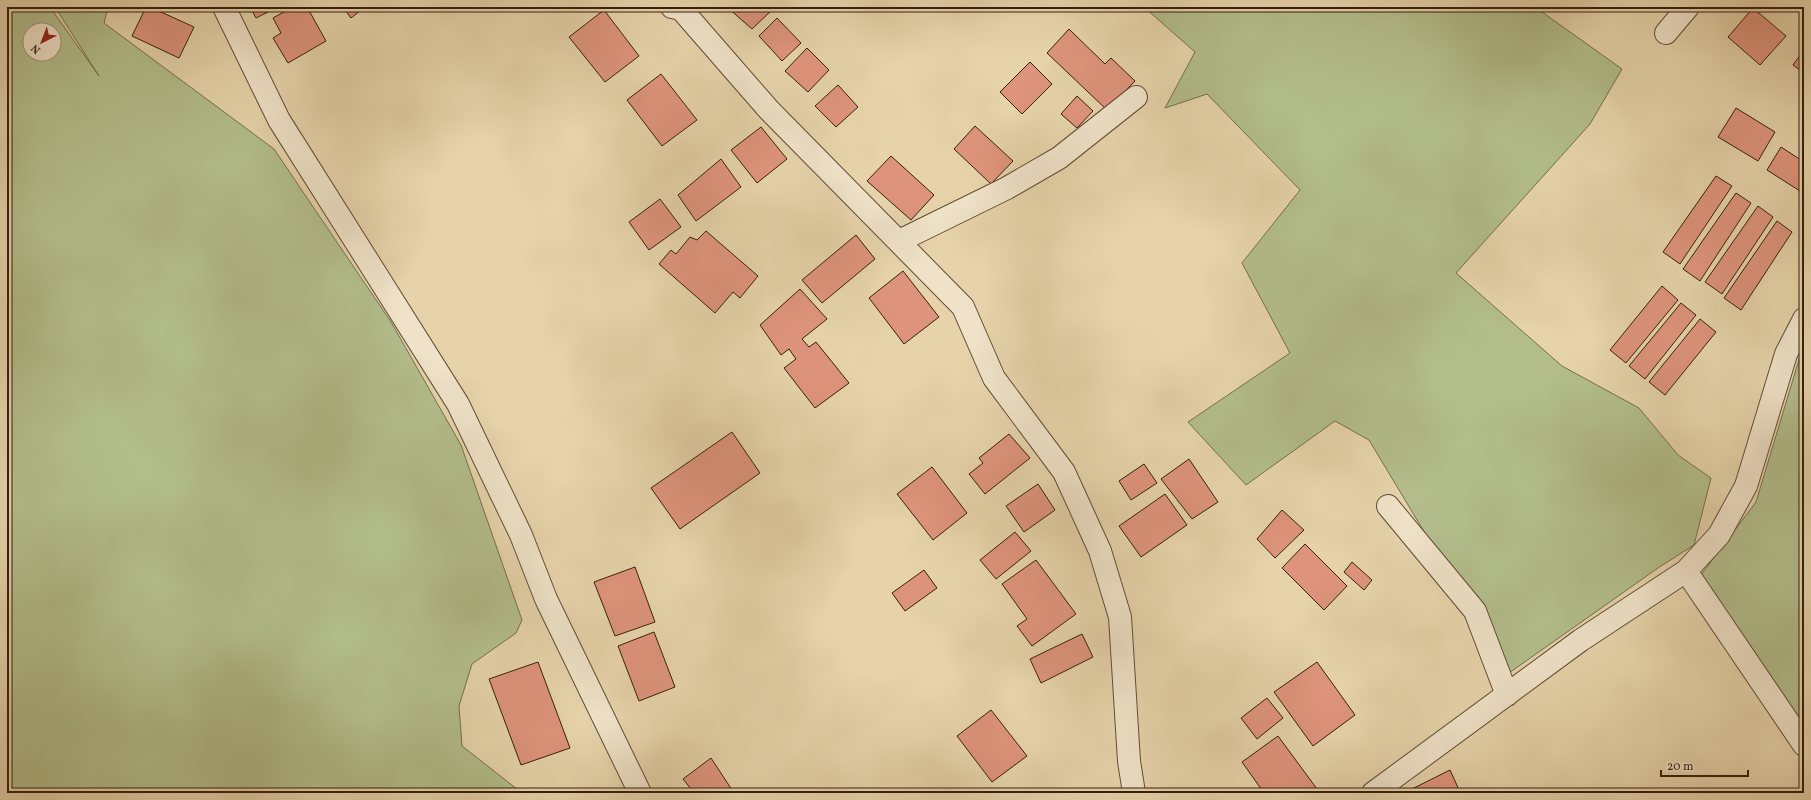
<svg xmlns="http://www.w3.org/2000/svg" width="1811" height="800" font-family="Vollkorn,serif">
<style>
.green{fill:#b2bd8b;stroke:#746e4d;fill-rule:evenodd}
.building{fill:#de947c;stroke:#351f0f}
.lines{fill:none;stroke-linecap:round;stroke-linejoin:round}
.street-casing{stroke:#614c36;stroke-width:24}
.street{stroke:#efe2c8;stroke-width:22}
</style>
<rect width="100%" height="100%" fill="#e6d3aa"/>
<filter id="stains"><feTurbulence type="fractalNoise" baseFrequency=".005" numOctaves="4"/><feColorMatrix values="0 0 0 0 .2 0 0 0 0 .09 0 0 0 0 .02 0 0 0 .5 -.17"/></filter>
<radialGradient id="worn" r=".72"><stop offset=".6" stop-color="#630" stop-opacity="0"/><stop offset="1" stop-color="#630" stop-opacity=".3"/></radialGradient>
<path class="green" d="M7 7H50L99 76 55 7H108L104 23 274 149 391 322 461 445 522 620 516 633 472 664 459 706 462 746 522 793H7ZM30 30H54V54H30Z
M1144 7H1535L1622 69 1590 124 1456 273 1562 366 1639 408 1678 455 1711 478 1694 545 1658 568 1509 673 1369 440 1335 421 1246 485 1188 422 1290 353 1242 263 1300 190 1207 94 1165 108 1195 52Z
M1804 343V745L1694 584 1756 502Z"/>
<path class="building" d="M146 7H150L194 27 179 58 132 36Z
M250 7H278L256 18Z
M293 7H307L326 41 288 63 273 38 281 33 273 18Z
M343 7H365L351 18Z
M727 7H771L773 9 752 29Z
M1793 7H1804V16Z
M1753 8 1786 36 1760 65 1728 37Z
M604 10 639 56 605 82 569 37Z
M777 18 801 43 782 61 759 36Z
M1069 29 1105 64 1111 58 1135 81 1107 110 1047 53Z
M807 48 829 70 808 92 785 71Z
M1804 50V73L1793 65Z
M1030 62 1052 84 1022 114 1000 92Z
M661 74 697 120 662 146 627 100Z
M838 85 858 107 836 127 815 106Z
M1077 96 1093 111 1077 128 1061 114Z
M1736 108 1775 132 1758 161 1718 137Z
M975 126 1013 161 991 184 954 149Z
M761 127 787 159 757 183 731 150Z
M1781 147 1804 162 1803 193 1767 170Z
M891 156 934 195 911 220 867 181Z
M721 159 741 187 696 221 678 195Z
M1716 176 1732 186 1680 264 1663 252Z
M1736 193 1751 203 1700 281 1683 269Z
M660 199 681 227 649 250 629 222Z
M1758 206 1773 217 1722 294 1705 282Z
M1777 221 1792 232 1741 310 1724 298Z
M706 231 758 276 740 298 733 292 715 313 659 264 671 250 676 254 690 237 697 240Z
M856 235 875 259 822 303 802 280Z
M903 271 939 317 904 344 869 298Z
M1662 286 1678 300 1626 363 1610 350Z
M800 289 827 319 802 339 809 347 816 342 849 383 815 408 784 368 796 359 789 349 781 355 760 325Z
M1681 303 1696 315 1645 379 1629 366Z
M1700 319 1716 332 1665 395 1649 382Z
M732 432 760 473 680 529 651 488Z
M1009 434 1030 458 985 494 969 474 983 463 979 458Z
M1189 459 1218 502 1192 519 1161 479Z
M1144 464 1157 483 1131 500 1119 481Z
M932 467 967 513 933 540 897 494Z
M1038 484 1055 510 1024 532 1006 506Z
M1165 494 1187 525 1141 557 1119 526Z
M1282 510 1304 530 1275 558 1257 539Z
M1015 532 1031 551 996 579 980 560Z
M1305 544 1347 586 1324 610 1282 568Z
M1036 560 1076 614 1032 646 1017 626 1027 619 1002 584Z
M1352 562 1372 580 1364 590 1344 572Z
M635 567 655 622 615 636 594 582Z
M924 570 937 588 905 611 892 593Z
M654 632 675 687 639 701 618 646Z
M1082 634 1093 657 1041 683 1030 659Z
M538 662 570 748 521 765 489 679Z
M1317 662 1355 715 1313 746 1274 692Z
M1267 698 1283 718 1257 739 1241 718Z
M991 710 1027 756 992 782 957 736Z
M1278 736 1320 793H1264L1242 762Z
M711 758 734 793H686L691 789 683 779Z
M1450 770 1460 792 1409 793 1408 791Z"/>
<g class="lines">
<defs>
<path id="street" d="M224 7 279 120 458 404 521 535 546 599 640 793
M672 7 681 9 769 110 963 307 994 378 1064 472 1100 551 1120 617 1129 761 1134 793
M1666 33 1688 7
M899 241 1007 188 1059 158 1136 97
M1388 506 1475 611 1507 695
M1686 571 1804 745
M1373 793 1581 640 1686 571 1719 535 1746 486 1786 354 1804 319"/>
</defs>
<use href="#street" class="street-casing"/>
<use href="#street" class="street"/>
</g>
<rect width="1811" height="800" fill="none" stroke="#e6d3aa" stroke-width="24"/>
<rect x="8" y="8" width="1795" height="784" fill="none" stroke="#351f0f" stroke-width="2"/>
<rect x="12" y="12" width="1787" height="776" fill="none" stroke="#351f0f"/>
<g transform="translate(42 42) rotate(222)"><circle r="19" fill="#efe2c8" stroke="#a5947e"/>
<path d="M0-3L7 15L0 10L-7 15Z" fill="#8f2418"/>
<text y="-6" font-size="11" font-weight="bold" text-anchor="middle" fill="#351f0f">N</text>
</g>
<path d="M1661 770v6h87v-6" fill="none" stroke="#351f0f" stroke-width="2"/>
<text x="1667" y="770" font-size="12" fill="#351f0f" stroke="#efe2c8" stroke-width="3" paint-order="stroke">20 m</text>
<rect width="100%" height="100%" filter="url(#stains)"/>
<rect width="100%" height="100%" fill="url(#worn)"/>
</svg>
